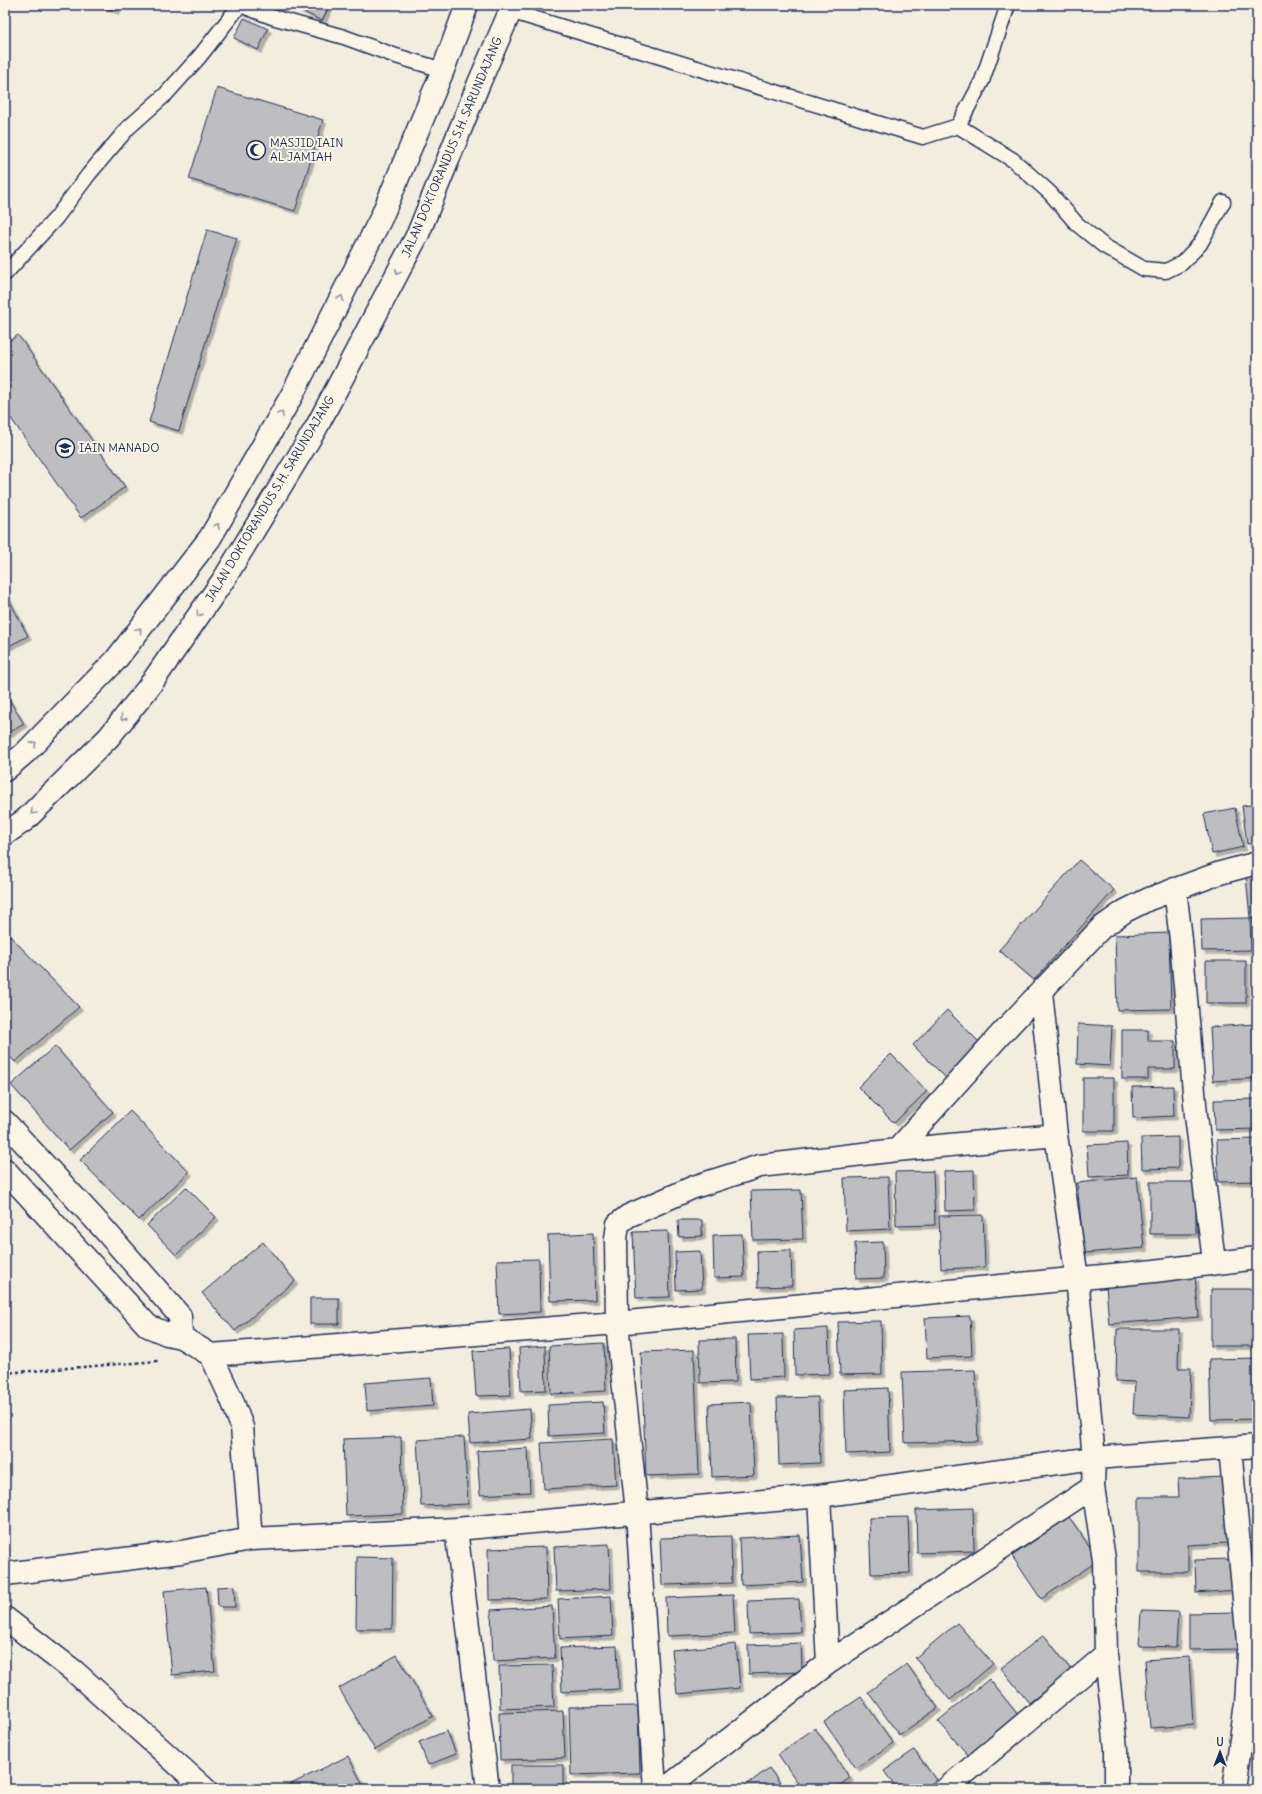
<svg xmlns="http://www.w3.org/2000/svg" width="1262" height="1794" font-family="Delius,sans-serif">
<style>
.building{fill:#bebec0;stroke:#1b2f5e;filter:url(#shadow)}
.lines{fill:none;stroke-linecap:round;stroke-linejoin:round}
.lane-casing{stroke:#1b2f5e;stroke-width:17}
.street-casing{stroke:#1b2f5e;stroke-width:25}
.highway-casing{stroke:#1b2f5e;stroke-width:25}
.path{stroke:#1b2f5e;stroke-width:2.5;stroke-dasharray:3 3;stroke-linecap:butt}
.lane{stroke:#fcf5e5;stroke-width:14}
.street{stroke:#fcf5e5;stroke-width:22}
.highway{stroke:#fcf5e5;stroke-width:22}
.oneway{stroke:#8c92a2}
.labels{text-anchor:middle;stroke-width:4;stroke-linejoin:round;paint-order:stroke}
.poi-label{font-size:12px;fill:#1b2f5e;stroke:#fcf5e5;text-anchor:start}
.street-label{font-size:12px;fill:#1b2f5e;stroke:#fcf5e5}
</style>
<defs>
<filter id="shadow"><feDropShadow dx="3.5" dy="3.5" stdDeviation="0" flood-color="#0004"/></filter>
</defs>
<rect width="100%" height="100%" fill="#f3ede0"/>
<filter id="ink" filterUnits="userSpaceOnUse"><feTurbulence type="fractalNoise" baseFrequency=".025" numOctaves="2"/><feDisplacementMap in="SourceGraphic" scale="8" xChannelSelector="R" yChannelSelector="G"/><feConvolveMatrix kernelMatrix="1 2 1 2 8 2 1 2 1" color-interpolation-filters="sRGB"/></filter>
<g filter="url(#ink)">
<path class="building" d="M98 5H118L116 11Z
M290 5H330L322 21Z
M244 18 268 29 258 50 234 38Z
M217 88 323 120 295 211 189 179Z
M207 230 237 238 179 431 149 422Z
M18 335 125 487 81 518 5 410V344Z
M6 594 28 636 5 648V595Z
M5 693 24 724 5 735Z
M1257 804V842L1247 844 1242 806Z
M1235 808 1243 847 1212 854 1204 814Z
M1079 860 1114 890 1034 980 999 950Z
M1257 875V918H1250L1246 876Z
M1250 918 1251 950 1202 951 1201 919Z
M5 931 79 1007 15 1062 5 1051Z
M1169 933 1171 1009 1117 1010 1115 935Z
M1206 961H1246V1003H1206Z
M947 1010 982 1045 947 1079 913 1045Z
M1078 1024 1112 1026 1110 1066 1077 1064Z
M1255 1024 1257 1078 1213 1081 1210 1027Z
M1122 1030H1148V1041H1175V1069H1148V1079H1122Z
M55 1046 113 1112 69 1150 11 1085Z
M891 1054 927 1091 894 1123 858 1087Z
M1083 1078H1114V1131H1083Z
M1173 1086 1174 1116 1133 1118 1132 1087Z
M1257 1099V1129L1215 1130 1214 1100Z
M130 1111 189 1172 139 1220 80 1160Z
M1178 1137V1168L1142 1169 1141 1138Z
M1257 1139V1181L1218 1182 1217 1140Z
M1127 1143 1128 1175 1089 1177 1087 1145Z
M974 1170 975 1210 945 1211 944 1171Z
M933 1171 935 1225 896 1226 895 1172Z
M888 1177 890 1229 846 1231 844 1178Z
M1137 1177 1144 1248 1084 1253 1077 1183Z
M1150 1182H1196V1234H1150Z
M186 1187 216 1217 176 1255 147 1225Z
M801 1190 803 1239 753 1240 751 1191Z
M983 1215 985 1267 941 1269 939 1216Z
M678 1220H702V1236L679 1237Z
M668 1231 670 1297 636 1298 633 1232Z
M593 1233 595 1300 550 1301 548 1235Z
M742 1234 744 1277 714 1278 713 1235Z
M263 1242 295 1281 235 1331 202 1293Z
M883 1242 884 1278 856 1279 855 1243Z
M791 1250 792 1286 758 1287 757 1251Z
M700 1251 702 1289 676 1290 675 1252Z
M539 1259 540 1312 499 1314 497 1260Z
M1195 1277 1199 1317 1109 1324 1106 1285Z
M1211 1289H1255V1346H1211Z
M310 1298H339V1324H310Z
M970 1316 972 1356 927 1358 925 1318Z
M881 1321 882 1374 840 1375 838 1322Z
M828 1328 830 1374 795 1375 794 1330Z
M1117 1329H1179L1178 1368H1191L1189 1417 1133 1414 1135 1382 1116 1381Z
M783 1334 784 1377 750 1379 748 1335Z
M735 1339 736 1382 700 1383 699 1340Z
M604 1343 606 1391 551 1394 549 1346Z
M545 1346 546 1390 521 1391 519 1348Z
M509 1349 511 1395 476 1396 473 1351Z
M694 1350 699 1474 646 1476 641 1352Z
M1257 1358V1419L1211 1420 1209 1359Z
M975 1370 978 1441 905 1443 902 1372Z
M431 1378 433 1406 367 1411 365 1383Z
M888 1388 890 1452 846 1454 844 1390Z
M818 1397 820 1463 779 1465 777 1398Z
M603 1402 605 1433 549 1436 548 1405Z
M751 1402 754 1475 712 1477 709 1404Z
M530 1409 532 1439 470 1443 468 1414Z
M401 1437 403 1514 346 1516 343 1439Z
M464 1437 468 1504 421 1506 417 1440Z
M613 1439 616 1485 544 1489 541 1443Z
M528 1448 530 1492 480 1495 477 1451Z
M1224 1477 1227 1543 1188 1545V1572H1139V1497H1179L1178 1479Z
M973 1508 974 1551 917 1553 916 1510Z
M908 1517 910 1573 871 1574 869 1518Z
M1069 1517 1099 1560 1041 1599 1012 1556Z
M800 1535 803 1582 741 1585 739 1538Z
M731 1536 732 1583 662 1585 660 1538Z
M609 1544 611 1589 556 1591 554 1547Z
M546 1547 547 1599 489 1600 488 1549Z
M357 1557 393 1558 392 1629H356Z
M1234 1559 1236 1590 1196 1593 1195 1560Z
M234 1586 235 1607H218L217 1587Z
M206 1587 215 1671 172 1675 164 1591Z
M733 1595 735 1633 667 1636 666 1598Z
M611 1596 613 1636 560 1639 558 1599Z
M799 1599 801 1632 749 1634 748 1601Z
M552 1606 555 1658 493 1661 491 1610Z
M1141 1611 1178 1612 1176 1647 1139 1646Z
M1237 1612 1238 1649 1189 1650V1613Z
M957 1623 993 1664 950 1700 915 1658Z
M1044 1635 1071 1670 1029 1703 1001 1668Z
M801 1643 802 1672 749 1674 748 1645Z
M736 1644 740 1688 677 1694 672 1650Z
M617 1646 619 1689 562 1692 560 1648Z
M397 1655 433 1716 375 1750 339 1688Z
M1189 1657 1193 1725 1150 1728 1145 1660Z
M907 1664 938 1708 899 1735 868 1692Z
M552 1665 554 1707 500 1709 499 1666Z
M989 1679 1018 1715 969 1756 938 1721Z
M861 1697 893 1743 856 1768 824 1722Z
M638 1706 640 1773 571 1775 569 1707Z
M563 1711 565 1758 500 1760 499 1713Z
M815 1728 850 1778 834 1789H802L778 1754Z
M447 1731 456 1754 428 1765 419 1742Z
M914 1750 936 1780 924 1789H897L884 1771Z
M348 1756 365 1789H286L285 1787Z
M511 1765H563V1789H511Z
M769 1768 784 1789H741Z"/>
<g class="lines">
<defs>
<path id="lane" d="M240 5 272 17 344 37 396 56 443 70
M510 11 923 137 958 126 982 81 1008 5
M958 126 1013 160 1050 193 1077 224 1104 246 1144 269 1166 271 1182 263 1200 244 1223 202
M5 274 56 218 89 174 128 128 166 94 200 56 240 5"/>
<path id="street" d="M1175 889 1181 940 1196 1115 1214 1262
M1041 992 1056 1135 1077 1278 1094 1458 1093 1487 1104 1559 1106 1655 1116 1749V1789
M5 1122 102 1227 180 1316 181 1337 211 1355 617 1323 1154 1271 1257 1258
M897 1150 1000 1035 1101 928 1125 911 1149 899 1220 873 1257 863
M5 1170 148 1326 167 1334 181 1337
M211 1355 232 1400 242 1427 251 1539
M1230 1448 1249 1653 1246 1704 1234 1789
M819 1496 828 1663
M456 1529 488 1789
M5 1574 181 1552 251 1539 456 1529 819 1496 1094 1458 1257 1446
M5 1618 75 1672 205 1789
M655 1789 637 1512 617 1323 616 1239 618 1224 628 1216 694 1187 760 1166 897 1150 1056 1135
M665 1789 828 1663 1093 1487
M946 1789 1106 1655"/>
<path id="highway" d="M5 770 26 752 115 661 210 538 292 395 381 218 443 70 467 5
M5 834 25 820 109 737 148 688 224 579 316 428 418 234 479 83 513 5"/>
</defs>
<use href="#lane" class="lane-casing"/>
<use href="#street" class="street-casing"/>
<use href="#highway" class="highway-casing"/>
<path class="path" d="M5 1373 158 1361"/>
<use href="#lane" class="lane"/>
<use href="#street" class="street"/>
<use href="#highway" class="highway"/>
</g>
<defs><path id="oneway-chevron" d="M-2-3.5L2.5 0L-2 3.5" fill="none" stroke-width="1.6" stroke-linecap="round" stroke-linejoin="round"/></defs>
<g class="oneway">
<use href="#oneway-chevron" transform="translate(398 272) rotate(118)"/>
<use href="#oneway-chevron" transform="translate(341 298) rotate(-63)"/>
<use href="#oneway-chevron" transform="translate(281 414) rotate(-60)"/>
<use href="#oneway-chevron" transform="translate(217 526) rotate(-60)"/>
<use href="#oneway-chevron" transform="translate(199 614) rotate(125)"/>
<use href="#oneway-chevron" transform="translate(139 630) rotate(-52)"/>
<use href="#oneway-chevron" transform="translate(123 718) rotate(129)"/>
<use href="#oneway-chevron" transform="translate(34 744) rotate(-45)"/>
<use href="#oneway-chevron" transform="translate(33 812) rotate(135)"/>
</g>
</g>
<defs>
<symbol id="mosque-ring" viewBox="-11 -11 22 22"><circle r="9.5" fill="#fcf5e5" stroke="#1b2f5e" stroke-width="1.5"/><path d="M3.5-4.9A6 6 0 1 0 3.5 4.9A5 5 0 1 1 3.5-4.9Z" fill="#1b2f5e"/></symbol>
<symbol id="university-ring" viewBox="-11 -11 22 22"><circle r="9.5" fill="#fcf5e5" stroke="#1b2f5e" stroke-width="1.5"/><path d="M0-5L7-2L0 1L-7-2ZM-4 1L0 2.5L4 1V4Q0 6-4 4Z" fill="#1b2f5e"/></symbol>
</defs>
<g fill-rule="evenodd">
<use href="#mosque-ring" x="245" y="139" width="22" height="22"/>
<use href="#university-ring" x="54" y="437" width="22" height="22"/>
</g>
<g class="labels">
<g class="poi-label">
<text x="270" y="147">MASJID IAIN<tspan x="270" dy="14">AL JAMIAH</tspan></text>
<text x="79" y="452">IAIN MANADO</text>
</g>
<g class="street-label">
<text transform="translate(452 147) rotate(-67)" y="4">JALAN DOKTORANDUS S.H. SARUNDAJANG</text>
<text transform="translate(270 499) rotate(-59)" y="4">JALAN DOKTORANDUS S.H. SARUNDAJANG</text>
</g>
</g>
<rect width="1262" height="1794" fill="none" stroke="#fcf5e5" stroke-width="20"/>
<rect x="10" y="10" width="1242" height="1774" fill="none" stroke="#1b2f5e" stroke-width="1.5" filter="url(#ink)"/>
<g transform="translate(1220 1752)" stroke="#fcf5e5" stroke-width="3" paint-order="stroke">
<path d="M0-3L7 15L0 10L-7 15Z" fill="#1b2f5e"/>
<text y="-6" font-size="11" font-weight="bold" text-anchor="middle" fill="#1b2f5e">U</text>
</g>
</svg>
